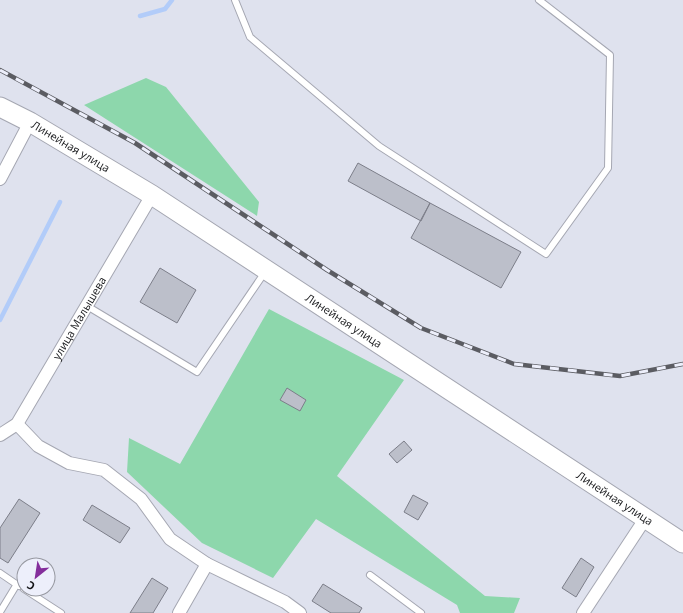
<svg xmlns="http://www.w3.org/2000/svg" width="683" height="613" font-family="'Open Sans',sans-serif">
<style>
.green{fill:#8dd7ac}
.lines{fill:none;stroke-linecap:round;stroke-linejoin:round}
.stream{stroke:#b2ccf9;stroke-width:4.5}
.building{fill:#bcbfca;stroke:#7c7e89}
.lane-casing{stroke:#a5a7b2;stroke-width:8}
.street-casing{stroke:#a5a7b2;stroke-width:14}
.primary-casing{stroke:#a5a7b2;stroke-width:21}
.lane{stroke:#fff;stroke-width:6}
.street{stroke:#fff;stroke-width:12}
.primary{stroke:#fff;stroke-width:19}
.rail-casing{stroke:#5b5c62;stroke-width:4.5}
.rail{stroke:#edeffb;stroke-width:3;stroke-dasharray:9;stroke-linecap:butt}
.labels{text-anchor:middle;stroke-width:4;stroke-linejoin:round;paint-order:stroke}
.street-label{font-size:11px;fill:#141518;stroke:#edeffb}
</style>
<rect width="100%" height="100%" fill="#dfe2ee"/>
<path class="green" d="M146 78 166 87 259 202 257 216 84 105Z
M269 309 404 380 337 476 485 596 520 598 514 613H460L457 605 316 519 273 578 202 543 127 472 129 438 180 464Z"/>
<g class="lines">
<path class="stream" d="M140 16 165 9 172 0
M0 320 60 202"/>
</g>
<path class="building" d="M358 163 430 203 421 221 348 181Z
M430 203 521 252 501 288 411 238Z
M160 268 196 290 177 323 140 302Z
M287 388 306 400 300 411 280 400Z
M404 441 412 450 397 463 389 454Z
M413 495 428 503 418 520 404 512Z
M19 499 40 513 8 563 0 558V528Z
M92 505 130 528 120 543 83 520Z
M581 558 594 567 576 597 562 588Z
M152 578 168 588 153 613H130Z
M323 584 362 608 359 613H331L312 601Z"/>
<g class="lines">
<defs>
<path id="lane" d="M235 0 250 37 379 146 546 254 608 168 610 55 539 0
M87 306 197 372 265 272
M0 573 19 586
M370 575 421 613
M24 589 61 613
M0 612 17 584"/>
<g id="street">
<path d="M0 179 30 122"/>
<path d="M17 424 38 446 69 463 104 470 141 499 170 539 207 564 285 602 300 613"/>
<path id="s1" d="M0 435 17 424 152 195"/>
<path d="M179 613 207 564"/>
<path d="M583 613 645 519"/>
</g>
<g id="primary">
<path id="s2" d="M0 107 30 122 152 195 683 543"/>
</g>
</defs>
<use href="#lane" class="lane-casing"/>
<use href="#street" class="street-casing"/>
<use href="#primary" class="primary-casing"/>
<use href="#lane" class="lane"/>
<use href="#street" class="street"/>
<use href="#primary" class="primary"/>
<defs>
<path id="rail" d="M0 70 135 143 327 270 421 328 514 364 620 376 683 364"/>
</defs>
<use href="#rail" class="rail-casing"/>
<use href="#rail" class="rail"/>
</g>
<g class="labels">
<g class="street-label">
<text dy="4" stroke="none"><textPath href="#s2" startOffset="81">Линейная улица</textPath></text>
<text dy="4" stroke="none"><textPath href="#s1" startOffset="143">улица Малышева</textPath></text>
<text dy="4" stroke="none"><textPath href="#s2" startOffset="405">Линейная улица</textPath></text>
<text dy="4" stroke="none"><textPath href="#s2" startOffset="729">Линейная улица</textPath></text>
</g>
</g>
<g transform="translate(36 577) rotate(210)"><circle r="19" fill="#edeffb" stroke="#9698a0"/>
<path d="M0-3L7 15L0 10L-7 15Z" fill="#842e9c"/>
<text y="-6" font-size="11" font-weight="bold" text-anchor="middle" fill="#141518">С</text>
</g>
</svg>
